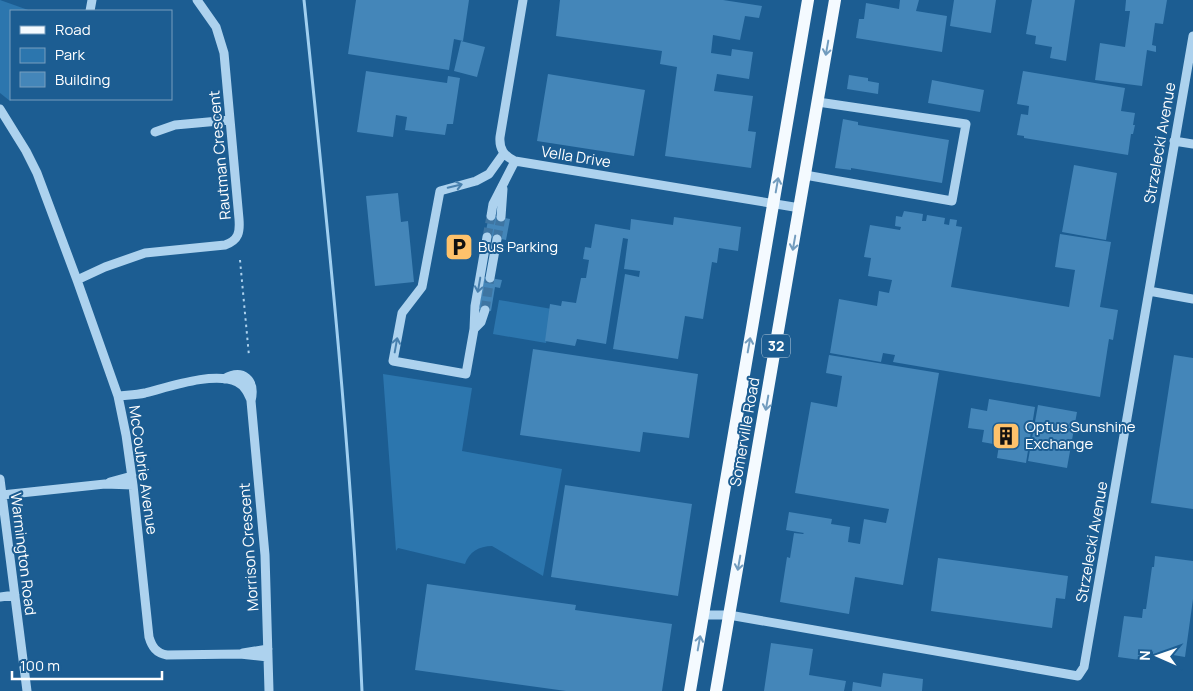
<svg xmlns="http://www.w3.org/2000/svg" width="1193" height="691" font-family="Manrope,sans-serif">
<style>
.green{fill:#2c76ae}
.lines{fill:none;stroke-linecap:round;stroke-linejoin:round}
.stream{stroke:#a0cff0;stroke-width:3}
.building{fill:#4486b9}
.minor-tunnel{stroke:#3e75a2;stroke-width:9;stroke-dasharray:9 4.5;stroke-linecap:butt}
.path{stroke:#add2ee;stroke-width:2;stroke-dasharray:2.5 4;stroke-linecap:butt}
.minor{stroke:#add2ee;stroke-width:9}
.major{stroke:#f4faff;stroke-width:12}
.oneway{stroke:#729cbe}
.oneway2{stroke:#4880ae}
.labels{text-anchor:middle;stroke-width:4;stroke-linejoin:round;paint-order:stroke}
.shield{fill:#1c5d92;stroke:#bbcede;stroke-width:1}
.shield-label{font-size:14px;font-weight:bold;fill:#fff}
.street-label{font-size:15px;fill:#fff;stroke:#1c5d92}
.poi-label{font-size:15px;fill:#fff;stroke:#1c5d92;text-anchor:start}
</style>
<rect width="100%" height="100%" fill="#1c5d92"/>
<path class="green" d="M0 0 31 11H11L12 99 10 101 0 93Z
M499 300 552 309 546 343 493 334Z
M383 374 472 388 462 451 562 469 543 576 492 546C479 546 469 552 465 564L398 548 396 551Z"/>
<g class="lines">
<path class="stream" d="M304 0C328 230 352 460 362 691"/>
</g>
<path class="building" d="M356 0H469L463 41 454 39 449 70 348 54Z
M560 0H723L762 6 759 18 745 16 740 40 713 35 711 53 731 56 732 49 753 52 749 79 717 74 714 91 753 96 748 131 756 132 751 168 665 156 677 67 660 64 662 51 556 36Z
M900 0H919L916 11 947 16 942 52 856 38 859 19H864L866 3 899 9Z
M954 0H996L991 33 950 26Z
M1032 0H1075L1066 61 1050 58 1052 47 1035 44 1036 36 1026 34Z
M1126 0H1167L1163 24 1155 23 1152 45 1156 46V52L1147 50 1142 86 1095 80 1100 43 1125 47 1130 11H1125Z
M461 41 485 47 477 77 454 71Z
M366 71 447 83 448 76 460 78 453 124H447L445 135 405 130 407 117 396 115 393 137 357 132Z
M1023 71 1125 88 1121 111 1135 113 1133 125H1135L1133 134H1131L1128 155 1024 138V136L1017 135 1021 114 1028 115 1029 106 1017 104Z
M548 74 645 90 634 156 537 141Z
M849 75 868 78V81L879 83 878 94 847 89Z
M932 80 984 90 980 112 928 103Z
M843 119 858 122V125L949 140 942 183 851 168V170L835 168Z
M1074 165 1117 173 1106 240 1062 232Z
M398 193 401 222 408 221 414 282 375 286 366 196Z
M904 211 923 214 922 221H926L927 215 945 218 944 224 949 225 950 219 957 220 956 226 962 227 951 287 1069 307 1075 270 1055 267 1060 234 1111 242 1100 307 1118 310 1113 340 1109 339 1100 397 893 362 895 355 883 353 881 362 830 353 839 299 877 306 879 291 889 293 892 280 868 276 871 258 864 257 870 225 900 230 901 227 895 226 896 216 902 217Z
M489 215 510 219 506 240 485 236Z
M674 217 741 227 738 251 719 248 717 263 712 262 703 319 685 316 678 359 613 349 625 274 639 277 640 271 624 269 628 239 623 238 606 344 577 339 575 346 545 341 550 304 561 306 562 301 576 303 581 278H586L589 260 583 259 585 247 591 248 595 224 630 230 631 219 673 225Z
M484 277 502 280 500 288 495 287 491 311 479 309Z
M533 349 698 374 689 438 643 432 640 452 520 435Z
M829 355 939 373 903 585 855 577 849 614 780 602 787 557 790 558 794 533 803 534 804 533 786 530 789 512 832 519 831 524 850 527 848 542 860 544 864 519 886 523 889 509 795 493 811 402 837 407 842 376 826 373Z
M1174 355 1193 358V509L1151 503Z
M989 399 1035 407 1026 463 997 458 999 445 982 442 984 430 968 428 971 408 987 411Z
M1038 405 1077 412 1067 468 1028 461Z
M565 485 692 504 678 596 551 577Z
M1155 556 1193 561V599L1185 657 1173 655 1172 658 1153 655V652L1141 650 1140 660 1118 657 1124 616 1142 618 1143 609H1146L1152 567H1154Z
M938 558 1068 576 1065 599 1056 598 1052 628 931 611Z
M427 584 576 605 575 610 672 624 662 691H566L415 670Z
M771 643 813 649 809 675 846 681 844 691H764Z
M883 673 923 679 922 691H852L853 682 881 687Z"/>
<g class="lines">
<path class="minor-tunnel" d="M487 237 491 216
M497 239 501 217
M485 310 490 278"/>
<path class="path" d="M240 260 249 356"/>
<path class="minor" d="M523 0 500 137C499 149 504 156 515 161L800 208
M90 11 92 0
M0 109 26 151 37 173 77 280 118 396 126 435 133 485 149 637C152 647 156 653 167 655L240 654 268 657
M155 132 175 125 230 120
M1174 141 1193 144
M805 175 952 201 966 124 818 102
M491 216 493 204 515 161
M501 217 503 189
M487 237 475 306 474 329 466 374 393 361 402 313 422 287 440 191 476 181 489 174 504 153
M490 278 497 239
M77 280 105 267 145 253 225 245C239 240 240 232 239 219L224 53 216 27 197 0
M1149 291 1193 299
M474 329 481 322 485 310
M224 379C243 368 256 380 251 401L265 555 269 691
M118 396C127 395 136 395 145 393 169 387 214 371 237 382 245 386 248 393 251 400
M0 479 27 691
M110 482 132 476
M2 495 105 484 133 485
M0 597 15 595
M703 615H729L1078 676 1084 667 1193 36
M243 653 268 649"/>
<path class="major" d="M690 691 808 0
M716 691 835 0"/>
</g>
<defs><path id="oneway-shaft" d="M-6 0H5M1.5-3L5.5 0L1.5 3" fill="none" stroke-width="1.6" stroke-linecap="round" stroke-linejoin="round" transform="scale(1.25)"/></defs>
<g class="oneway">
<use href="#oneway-shaft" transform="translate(827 48) rotate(100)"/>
<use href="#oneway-shaft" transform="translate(777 185) rotate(-80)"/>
<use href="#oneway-shaft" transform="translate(794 243) rotate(100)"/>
<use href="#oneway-shaft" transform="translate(749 345) rotate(-80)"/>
<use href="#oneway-shaft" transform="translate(767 403) rotate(100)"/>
<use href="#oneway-shaft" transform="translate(739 563) rotate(100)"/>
<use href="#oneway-shaft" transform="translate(699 643) rotate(-80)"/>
</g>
<g class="oneway2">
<use href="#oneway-shaft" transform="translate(455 186) rotate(-13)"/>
<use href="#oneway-shaft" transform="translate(479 285) rotate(100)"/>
<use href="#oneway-shaft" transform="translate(396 345) rotate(-80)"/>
</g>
<defs>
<symbol id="parking-square" viewBox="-11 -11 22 22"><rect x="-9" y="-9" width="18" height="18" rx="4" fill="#fec26b" stroke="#1c5d92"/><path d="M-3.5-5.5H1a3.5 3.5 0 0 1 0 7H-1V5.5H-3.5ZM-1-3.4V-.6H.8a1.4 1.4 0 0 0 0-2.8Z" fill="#111"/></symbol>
<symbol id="building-square" viewBox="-11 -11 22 22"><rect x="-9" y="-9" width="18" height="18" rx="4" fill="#fec26b" stroke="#1c5d92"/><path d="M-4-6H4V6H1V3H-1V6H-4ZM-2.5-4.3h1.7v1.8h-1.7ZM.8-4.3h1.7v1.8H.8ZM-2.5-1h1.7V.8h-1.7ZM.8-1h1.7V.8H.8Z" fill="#111"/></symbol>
</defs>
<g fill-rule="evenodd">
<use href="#parking-square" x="443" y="231" width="32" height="32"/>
<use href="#building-square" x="990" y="420" width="32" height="32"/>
</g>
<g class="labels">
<rect class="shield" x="762" y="334.5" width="28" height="23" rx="4"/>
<g class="shield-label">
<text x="776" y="351">32</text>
</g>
<g class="street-label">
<text transform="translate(1160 143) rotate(-80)" y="5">Strzelecki Avenue</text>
<text transform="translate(220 155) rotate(-95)" y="5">Rautman Crescent</text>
<text transform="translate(576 157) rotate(9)" y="5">Vella Drive</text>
<text transform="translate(745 432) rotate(-80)" y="5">Somerville Road</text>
<text transform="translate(143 470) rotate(82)" y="5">McCoubrie Avenue</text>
<text transform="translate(1092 542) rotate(-80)" y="5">Strzelecki Avenue</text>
<text transform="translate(249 547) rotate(-94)" y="5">Morrison Crescent</text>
<text transform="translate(23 554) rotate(83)" y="5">Warmington Road</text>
</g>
<g class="poi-label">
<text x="478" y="252">Bus Parking</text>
<text x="1025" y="432">Optus Sunshine<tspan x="1025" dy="17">Exchange</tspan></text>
</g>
</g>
<rect x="10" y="10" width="162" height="90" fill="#1c5d92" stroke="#779ebe"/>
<rect x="20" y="26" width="25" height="8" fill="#f4faff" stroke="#779ebe"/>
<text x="55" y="35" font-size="15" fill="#ffffff">Road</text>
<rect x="20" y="48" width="25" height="15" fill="#2c76ae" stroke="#779ebe"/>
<text x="55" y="60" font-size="15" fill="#ffffff">Park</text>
<rect x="20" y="72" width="25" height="15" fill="#4486b9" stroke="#779ebe"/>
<text x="55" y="85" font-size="15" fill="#ffffff">Building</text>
<g transform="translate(1158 656) rotate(272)" stroke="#1c5d92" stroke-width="4" paint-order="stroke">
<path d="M0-4L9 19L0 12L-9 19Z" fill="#ffffff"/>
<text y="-8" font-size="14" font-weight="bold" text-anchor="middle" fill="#ffffff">N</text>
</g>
<path d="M12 671v8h150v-8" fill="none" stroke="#ffffff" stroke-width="2.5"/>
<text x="20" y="671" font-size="15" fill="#ffffff" stroke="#1c5d92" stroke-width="4" paint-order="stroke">100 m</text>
</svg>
